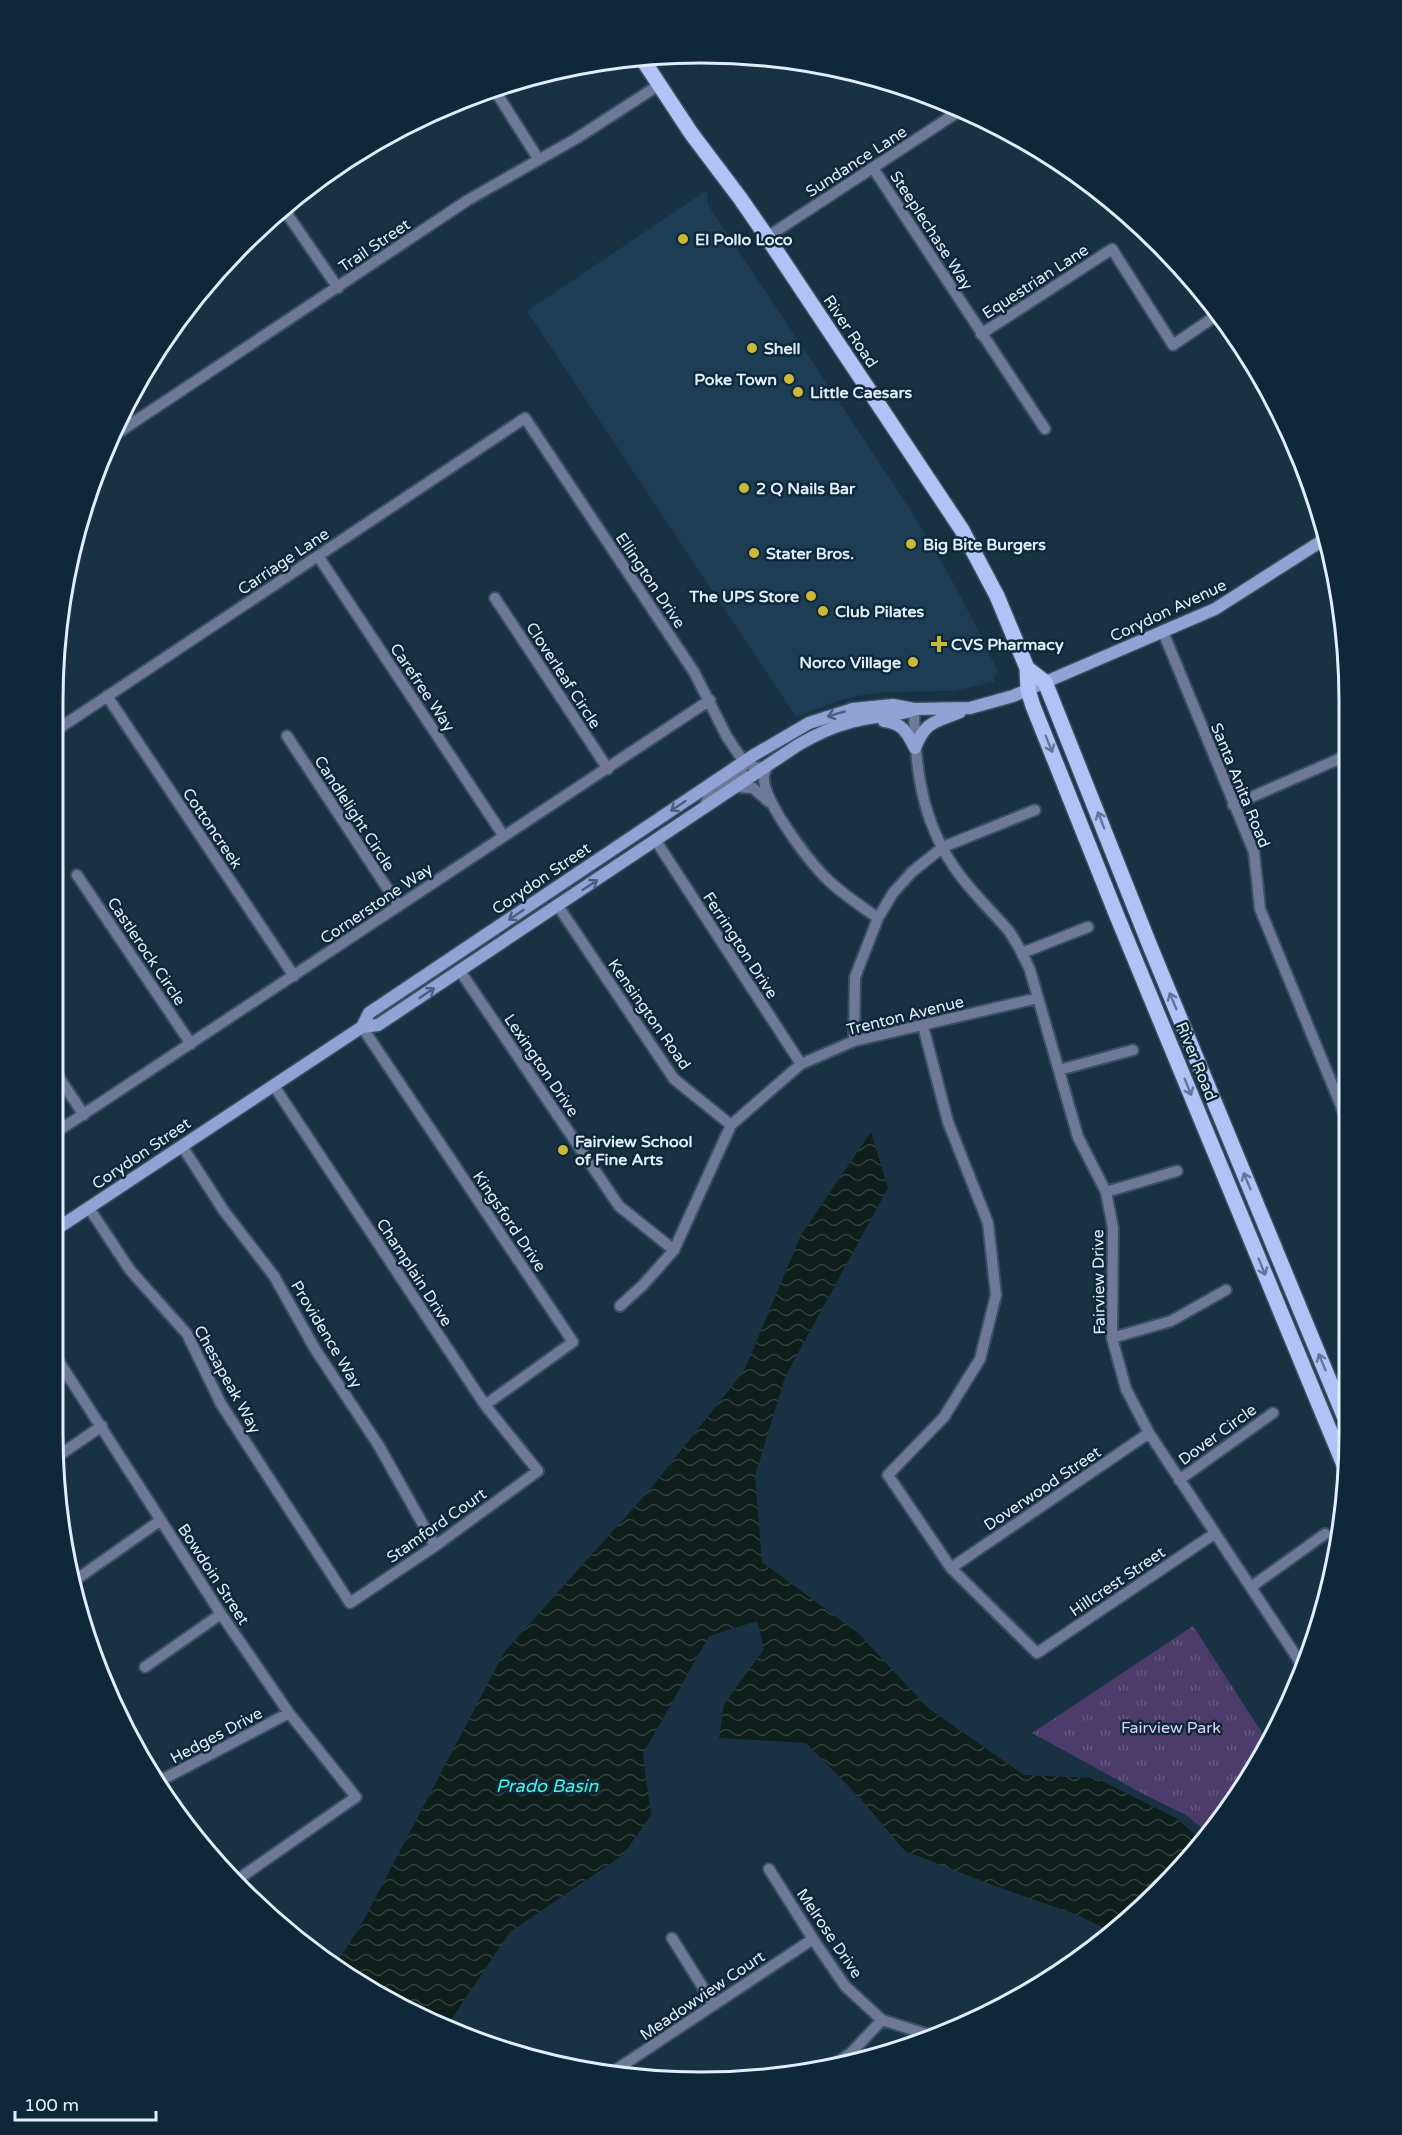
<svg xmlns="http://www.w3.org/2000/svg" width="1402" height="2135" font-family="'Varela Round',sans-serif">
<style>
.built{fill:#1c3d53}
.park{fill:url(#park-tufts)}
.water{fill:url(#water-waves)}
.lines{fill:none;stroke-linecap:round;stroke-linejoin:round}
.minor-casing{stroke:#385061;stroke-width:14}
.secondary-casing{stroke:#385061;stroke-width:15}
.primary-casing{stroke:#385061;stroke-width:18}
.minor{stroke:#6e7998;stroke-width:10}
.secondary{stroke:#91a3d4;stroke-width:12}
.primary{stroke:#b1c3f6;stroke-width:15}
.oneway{stroke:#495f7f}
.oneway2{stroke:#607698}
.poi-dot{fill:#cdb938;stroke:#0e2839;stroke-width:2}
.labels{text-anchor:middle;stroke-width:5;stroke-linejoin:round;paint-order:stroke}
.street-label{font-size:16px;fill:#dfeefa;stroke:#0e2839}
.poi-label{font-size:16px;font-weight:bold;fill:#dfeefa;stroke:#0e2839;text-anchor:start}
.park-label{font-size:16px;fill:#ddd2fa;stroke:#0e2839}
.water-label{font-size:18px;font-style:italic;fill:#46f5e3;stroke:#0e2839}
.rim{fill:none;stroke:#dfeefa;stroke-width:3}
</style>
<defs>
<pattern id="park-tufts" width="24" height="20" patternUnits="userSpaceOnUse" patternTransform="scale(1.5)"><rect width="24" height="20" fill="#4c3c6b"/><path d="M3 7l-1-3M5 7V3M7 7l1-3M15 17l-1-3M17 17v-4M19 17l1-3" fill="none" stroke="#655881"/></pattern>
<pattern id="water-waves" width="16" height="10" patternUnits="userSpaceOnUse" patternTransform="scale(1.5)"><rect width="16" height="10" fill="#0e1e1b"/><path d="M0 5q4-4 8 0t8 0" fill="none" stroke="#313f3d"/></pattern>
</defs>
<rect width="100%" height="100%" fill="#183244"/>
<path class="built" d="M707 190 708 205 908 506 947 571 978 630 997 670 994 682 953 691 884 692 857 696 837 701 796 717 527 311Z"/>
<path class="park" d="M1193 1626 1268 1742 1208 1833 1186 1815 1149 1797 1032 1733Z"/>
<path class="water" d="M871 1132 888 1188 785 1377 755 1476 762 1562 858 1633 928 1708 1024 1775 1096 1778 1176 1818 1202 1841 1188 1862 1113 1932 1075 1914 998 1887 905 1851 860 1798 806 1743 719 1738 724 1704 764 1649 757 1621 709 1636 643 1754 651 1815 623 1855 510 1932 445 2029 335 1965 360 1927 505 1651 648 1492 744 1371 801 1235Z"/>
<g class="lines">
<defs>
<path id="minor" d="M494 89 539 160
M873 168 1045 429
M283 208 338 288
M767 237 961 110
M981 334 1112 249 1173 345 1220 313
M110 438 468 200 577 138 659 85
M318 556 503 835
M495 598 608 769
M1163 632 1254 852 1260 909 1346 1118
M107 696 294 976
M914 709C915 766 921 819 954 867 969 890 990 909 1008 930 1017 942 1024 957 1030 970L1078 1137 1106 1192 1113 1228 1112 1338 1126 1389 1149 1433 1304 1668
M58 729 525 418 694 672 727 737 744 762 758 768 767 766C767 767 764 774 764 775 761 800 811 864 829 881 844 895 861 906 878 918
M287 736 399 906
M735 787 753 788 769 802
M1233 805 1348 755
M705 806 708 797 738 777 741 773 744 762
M656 841 801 1064
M77 875 191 1044
M558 906 674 1079 731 1125
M1022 953 1088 927
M460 971 619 1206 674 1250
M923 1026 948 1122 988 1223 996 1295 980 1359 944 1417 888 1475 951 1568 1037 1653 1214 1534
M362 1027 573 1342 485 1405
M854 1041 855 977 878 918 893 893 912 872 943 847 1035 810
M1059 1070 1133 1050
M58 1076 84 1115
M58 1131 710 700
M182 1146 224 1211 274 1276 315 1349 379 1446 435 1546
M1106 1192 1177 1171
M89 1208 130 1270 187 1334 221 1404 350 1603 435 1546 538 1471 485 1405 274 1086
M620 1306 643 1285 674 1250 731 1125 801 1064 854 1041 1038 998
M1112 1338 1171 1321 1226 1290
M58 1360 221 1614 289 1713 356 1797 234 1882
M58 1456 102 1426
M1179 1480 1273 1413
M951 1568 1149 1433
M74 1581 161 1520
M1251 1587 1325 1534
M145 1667 221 1614
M156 1783 289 1713
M769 1869 813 1939 845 1986 882 2020 936 2037
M672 1938 714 2005
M825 2070 851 2053 882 2020
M608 2075 813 1939"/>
<path id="secondary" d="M884 721C902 723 907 732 915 748
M915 748C926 720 935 723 960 712
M362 1027 369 1013 754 755 809 723 853 709 893 705 914 709 970 708 1013 696 1215 609 1328 537
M58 1228 362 1027 378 1025 798 745C815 735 832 727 851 722 872 716 891 717 913 710"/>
<path id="primary" d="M641 57 691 133 740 198 767 237 962 530 997 596 1027 668 1028 690 1033 706 1117 916 1344 1465
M1028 669 1045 682 1150 946 1344 1416"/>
</defs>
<use href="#minor" class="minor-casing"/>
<use href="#secondary" class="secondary-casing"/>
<use href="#primary" class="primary-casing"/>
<use href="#minor" class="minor"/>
<use href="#secondary" class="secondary"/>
<use href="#primary" class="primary"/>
</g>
<defs><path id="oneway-shaft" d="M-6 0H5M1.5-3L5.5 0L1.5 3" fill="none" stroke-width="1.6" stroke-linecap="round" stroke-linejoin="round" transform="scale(1.5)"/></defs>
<g class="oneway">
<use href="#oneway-shaft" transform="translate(836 714) rotate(164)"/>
<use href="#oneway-shaft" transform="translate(678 806) rotate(146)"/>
<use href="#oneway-shaft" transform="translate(590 885) rotate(-33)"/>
<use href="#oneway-shaft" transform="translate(516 915) rotate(146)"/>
<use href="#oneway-shaft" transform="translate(427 993) rotate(-34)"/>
</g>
<g class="oneway2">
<use href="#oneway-shaft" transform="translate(1049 744) rotate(68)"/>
<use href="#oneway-shaft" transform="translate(1101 820) rotate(-111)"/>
<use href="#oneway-shaft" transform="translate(1173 1001) rotate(-113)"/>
<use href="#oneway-shaft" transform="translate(1188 1087) rotate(68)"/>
<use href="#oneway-shaft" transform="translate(1247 1181) rotate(-113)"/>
<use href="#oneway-shaft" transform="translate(1262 1267) rotate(68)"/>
<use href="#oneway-shaft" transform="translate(1322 1362) rotate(-113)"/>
</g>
<g class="poi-dot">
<circle cx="683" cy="239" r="6"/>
<circle cx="752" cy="348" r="6"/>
<circle cx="789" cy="379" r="6"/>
<circle cx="798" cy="392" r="6"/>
<circle cx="744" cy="488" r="6"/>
<circle cx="911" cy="544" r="6"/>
<circle cx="754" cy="553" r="6"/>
<circle cx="811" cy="596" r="6"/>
<circle cx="823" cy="611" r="6"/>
<path d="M936 635h6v6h6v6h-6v6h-6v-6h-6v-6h6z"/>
<circle cx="913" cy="662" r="6"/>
<circle cx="563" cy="1150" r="6"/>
</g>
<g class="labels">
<g class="street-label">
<text transform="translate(856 161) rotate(-33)" y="6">Sundance Lane</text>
<text transform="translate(932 230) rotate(57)" y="6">Steeplechase Way</text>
<text transform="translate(374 245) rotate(-34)" y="6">Trail Street</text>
<text transform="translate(1035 281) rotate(-33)" y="6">Equestrian Lane</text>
<text transform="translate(851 331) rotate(56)" y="6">River Road</text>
<text transform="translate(283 561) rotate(-34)" y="6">Carriage Lane</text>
<text transform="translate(651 580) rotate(56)" y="6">Ellington Drive</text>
<text transform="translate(1168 610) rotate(-25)" y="6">Corydon Avenue</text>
<text transform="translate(564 675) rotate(57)" y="6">Cloverleaf Circle</text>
<text transform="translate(423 687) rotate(56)" y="6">Carefree Way</text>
<text transform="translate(1241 785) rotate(68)" y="6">Santa Anita Road</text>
<text transform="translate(355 813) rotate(57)" y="6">Candlelight Circle</text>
<text transform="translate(213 828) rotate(56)" y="6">Cottoncreek</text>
<text transform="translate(541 878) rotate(-34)" y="6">Corydon Street</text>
<text transform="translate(376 903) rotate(-34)" y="6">Cornerstone Way</text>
<text transform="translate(741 945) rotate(57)" y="6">Ferrington Drive</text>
<text transform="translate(147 951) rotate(56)" y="6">Castlerock Circle</text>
<text transform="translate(650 1014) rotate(55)" y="6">Kensington Road</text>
<text transform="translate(905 1015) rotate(-14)" y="6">Trenton Avenue</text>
<text transform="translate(1197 1061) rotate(68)" y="6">River Road</text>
<text transform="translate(542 1065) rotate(56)" y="6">Lexington Drive</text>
<text transform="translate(141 1153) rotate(-34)" y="6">Corydon Street</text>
<text transform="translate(510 1221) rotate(56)" y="6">Kingsford Drive</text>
<text transform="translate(415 1272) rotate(57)" y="6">Champlain Drive</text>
<text transform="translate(1098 1282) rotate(-91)" y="6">Fairview Drive</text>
<text transform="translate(327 1334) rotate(59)" y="6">Providence Way</text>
<text transform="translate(228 1379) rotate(61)" y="6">Chesapeak Way</text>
<text transform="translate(1217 1434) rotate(-36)" y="6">Dover Circle</text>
<text transform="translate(1042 1488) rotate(-34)" y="6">Doverwood Street</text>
<text transform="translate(436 1525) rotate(-35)" y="6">Stamford Court</text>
<text transform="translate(214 1574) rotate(57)" y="6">Bowdoin Street</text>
<text transform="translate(1117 1581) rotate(-34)" y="6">Hillcrest Street</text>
<text transform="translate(216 1735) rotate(-28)" y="6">Hedges Drive</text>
<text transform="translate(830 1933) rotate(56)" y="6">Melrose Drive</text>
<text transform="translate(702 1995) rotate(-34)" y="6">Meadowview Court</text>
</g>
<g class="poi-label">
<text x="695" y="245">El Pollo Loco</text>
<text x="764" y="354">Shell</text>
<text x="777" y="385" text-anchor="end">Poke Town</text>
<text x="810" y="398">Little Caesars</text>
<text x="756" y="494">2 Q Nails Bar</text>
<text x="923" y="550">Big Bite Burgers</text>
<text x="766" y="559">Stater Bros.</text>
<text x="799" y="602" text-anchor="end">The UPS Store</text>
<text x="835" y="617">Club Pilates</text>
<text x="951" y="650">CVS Pharmacy</text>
<text x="901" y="668" text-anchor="end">Norco Village</text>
<text x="575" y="1147">Fairview School<tspan x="575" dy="18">of Fine Arts</tspan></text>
</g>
<g class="park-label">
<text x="1171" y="1733">Fairview Park</text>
</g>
<g class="water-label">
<text x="547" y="1792">Prado Basin</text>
</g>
</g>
<path d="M0 0H1402V2135H0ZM701 63H701A638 638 0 0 1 1339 701V1434A638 638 0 0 1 701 2072H701A638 638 0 0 1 63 1434V701A638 638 0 0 1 701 63Z" fill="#0e2839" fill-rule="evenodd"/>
<path class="rim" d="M701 63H701A638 638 0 0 1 1339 701V1434A638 638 0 0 1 701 2072H701A638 638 0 0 1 63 1434V701A638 638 0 0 1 701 63Z"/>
<path d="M15 2111v9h141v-9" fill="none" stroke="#dfeefa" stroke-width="3"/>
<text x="24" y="2111" font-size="18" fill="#dfeefa" stroke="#0e2839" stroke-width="4.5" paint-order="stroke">100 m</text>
</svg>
